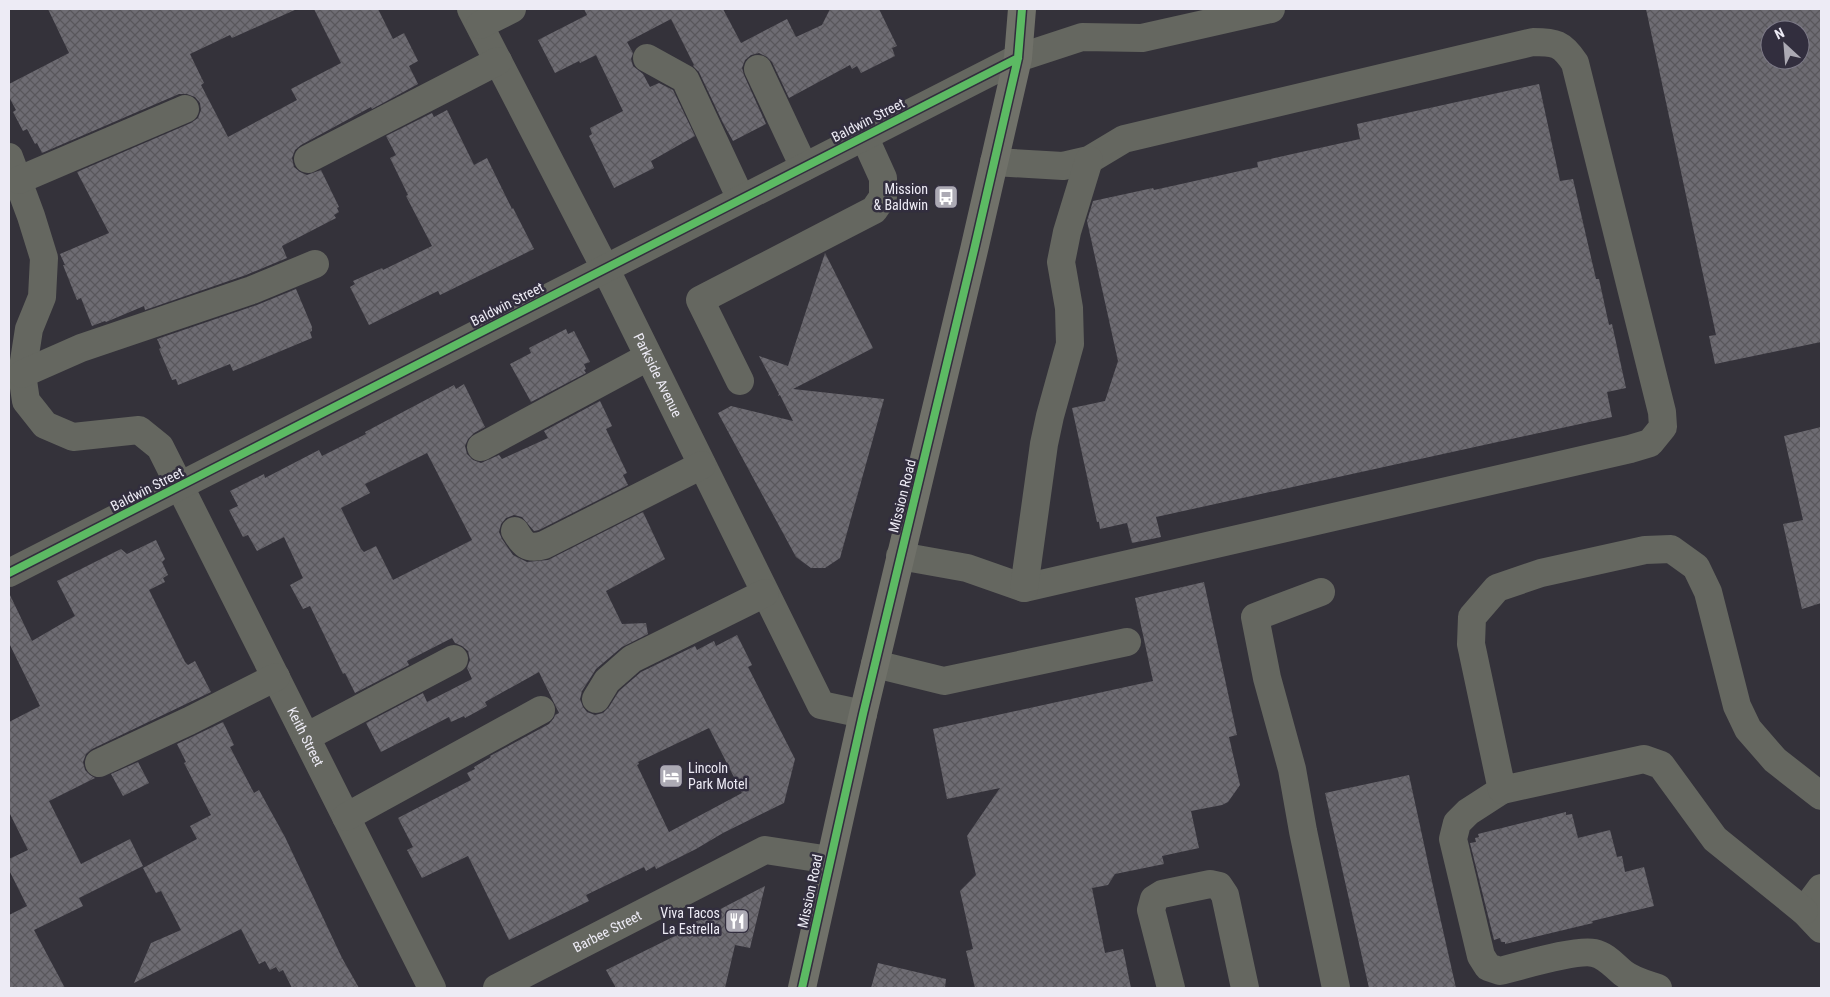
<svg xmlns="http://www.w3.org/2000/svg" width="1830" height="997" font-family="'Roboto Condensed',sans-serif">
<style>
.building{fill:url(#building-cross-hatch);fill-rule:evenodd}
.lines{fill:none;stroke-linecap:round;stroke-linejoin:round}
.minor{stroke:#656760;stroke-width:28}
.major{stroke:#707169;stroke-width:28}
.cycleway-casing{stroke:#322e3e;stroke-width:11}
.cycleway{stroke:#5cba63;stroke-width:8}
.labels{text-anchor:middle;stroke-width:5;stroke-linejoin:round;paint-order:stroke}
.street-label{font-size:14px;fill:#edebf5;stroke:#322e3e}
.poi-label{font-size:14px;fill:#edebf5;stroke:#322e3e;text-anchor:end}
</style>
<defs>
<pattern id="building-cross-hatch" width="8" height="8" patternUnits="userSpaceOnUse" patternTransform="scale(1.25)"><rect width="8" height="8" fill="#6e6c73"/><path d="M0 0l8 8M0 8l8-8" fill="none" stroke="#59575c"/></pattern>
</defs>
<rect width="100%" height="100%" fill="#34323a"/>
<path class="building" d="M48 9H297L232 38 230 35 190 54 204 83 201 85 228 137 297 100 291 89 341 63 314 9H378L393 39 404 33 418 61 409 66 418 84 372 109 371 107 301 145 295 150 292 158 294 167 300 172 307 175 321 170 339 207 337 208 339 212 334 215 336 218 282 246 287 258 246 275 145 310 144 306 106 322 105 321 92 326 81 298 77 300 63 265H65L60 254 109 233 77 172 191 123 198 118 201 110 200 103 195 97 187 94H179L42 153 37 143 35 144 27 129 23 131 13 112 16 110 9 97V84L69 53Z
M584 9H723L741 43 787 19 796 37 822 25 830 9H879L897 46 892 48 895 56 861 73 857 66 852 69 850 65 789 98 772 62 767 57 759 53 751 55 745 60 742 68 744 75 766 124 733 141 723 123 699 72 693 66 694 65 671 19 627 42 633 53 631 59 633 66 643 74 650 87 659 83 673 90 695 136 651 161 654 168 614 188 589 136 592 134 590 128 623 111 596 55 580 63 579 61 555 73 538 40 587 15Z
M1646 9H1821V342L1715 364 1709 336 1716 335ZM1770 30H1800V60H1770Z
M1539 84 1560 181 1573 179 1596 279H1599L1609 325 1612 324 1626 388 1607 392 1612 417 1156 517 1161 537 1132 543 1127 523 1100 529 1099 522H1097L1072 408 1105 401 1118 361 1087 221 1093 201 1153 188 1154 190 1258 167 1257 162 1360 139 1357 124Z
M447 110 474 165 487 158 512 209 513 208 534 249 440 295 438 291 369 325 350 287 355 284 353 281 382 268 383 270 432 246 406 196 408 195 390 158 396 155 386 136 432 113 434 117Z
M825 253 873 348 793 389 884 399 840 558 825 568H811L796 557 718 413 731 406 793 421 780 395 778 396 779 394 759 356 788 366Z
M296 289 312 327V331L310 332 312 338 233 371 230 364 178 385 176 379 172 380 159 349 161 348 157 339 257 305Z
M566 329 568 334 574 331 590 362 584 364 586 369 584 370 586 373 531 402 510 364 531 353 529 348Z
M464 384 485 427 474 433 468 439 465 446 467 454 473 460 481 463 499 455 502 459 548 438 544 431 600 401 612 426 606 429 627 473 623 475 628 485 539 530 534 531 522 517 514 515 506 518 501 524 499 532 502 539 513 555 527 562 548 560 643 512 665 559 606 591 622 624 646 623 648 634 622 647 596 669 582 691 580 699 583 707 587 712 595 715 603 713 609 707 619 691 641 672 695 646 697 650 714 641 716 646 737 635 752 665 748 667 795 759 784 803 723 833 696 849 656 869 655 866 646 871 644 867 586 895 589 901 509 940 468 856 422 878 407 850 413 847 398 818 471 780 467 773 475 769 474 767 491 757 490 756 549 724 554 718 555 715 559 713 539 672 485 702 487 706 465 718 464 716 451 722 449 717 381 752 366 723 423 693 427 702 472 679 467 668 470 660 468 651 462 646 455 643 452 638 407 661 409 665 355 693 345 673 343 674 310 606 303 609 290 585 303 578 284 537 257 551 248 535 243 537 229 510 238 506 230 491 264 474 265 478 319 450 322 456 366 434 365 432 454 385 456 389ZM427 453 472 540 393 580 376 546 364 552 361 549 341 508 370 493 365 484ZM709 728 742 793 669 832 637 765 639 764 638 762Z
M1821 427V603L1802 609 1783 524 1803 520 1784 436Z
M156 540 165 559 162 562 168 575 163 578 165 582 149 590 185 662 188 665 195 661 211 692 92 749 86 754 83 762 85 770 90 775 95 778 49 801 81 864 130 839 143 866 79 898 83 906 34 930 65 988H9V915L27 906 9 870V859L28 850 9 812V722L40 706 9 643V593L32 641 75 616 57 581 121 549 127 554Z
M1204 582 1237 735 1229 737 1240 785 1228 802 1222 805 1191 811 1199 848 1162 856 1164 864 1115 874 1108 885 1092 888 1105 953 1123 949 1131 988H975L966 951 973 949 960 891 976 875 967 836 1000 788 947 799 933 729 1153 681 1135 598Z
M223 722 234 745 230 747 254 793 259 790 285 837 342 958 359 988H292L283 970 279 972 276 967 270 970 265 961 259 964 241 929 134 983 151 943 181 930 161 891 156 893 143 868 197 839 190 826 211 815 184 763 186 762 177 744Z
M138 762 149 783 123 796 111 774Z
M1409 775 1435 895 1456 988H1369L1325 793Z
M1566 812V815L1572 814 1578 838 1610 830 1617 857 1622 856 1625 872 1644 867 1654 906 1592 921 1593 923 1505 944V942H1501L1500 938 1494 940 1470 843 1476 842 1475 838 1479 837 1478 834Z
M765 886 750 948 735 945 725 988H616L606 970 683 932 678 931Z
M878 963 946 979 945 988H871Z"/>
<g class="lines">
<g class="minor">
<path id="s1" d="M471 9 605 268 821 705 863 714"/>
<path d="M480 25 512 9"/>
<path d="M647 58 685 79 741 199"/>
<path d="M758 69 804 167"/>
<path id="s2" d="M9 157 31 216 44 258 42 297 29 329 22 374 26 401 45 425 73 437 139 430 160 447 432 988"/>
<path d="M308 159 498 61"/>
<path d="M19 180 185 109"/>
<path d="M22 374 81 348 252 290 315 264"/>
<path d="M740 381 700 300 874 210 883 197V178L864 136"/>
<path d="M481 447 648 357"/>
<path d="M515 531C523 544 527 550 544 545L702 465"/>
<path d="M900 556 967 568 1024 588 1630 449 1650 443 1663 427 1662 412 1575 63C1562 43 1555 42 1533 42L1124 139 1089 160 1063 166 994 162"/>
<path d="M9 573 1018 58 1082 37 1142 38 1271 9"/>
<path d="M1024 588 1044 444 1050 416 1070 344 1069 308 1061 262 1067 232 1089 160"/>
<path d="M1321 592 1255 617 1267 678 1292 769 1303 831 1336 988"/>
<path d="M875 664 944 681 1127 642"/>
<path d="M596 699 607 681 632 659 765 593"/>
<path d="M306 737 454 659"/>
<path d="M99 763 189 721 276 677"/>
<path d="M1502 790 1468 812 1457 823 1453 839 1481 956 1488 967 1500 971C1521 966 1576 949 1594 953 1607 956 1613 965 1623 973 1633 981 1646 984 1658 988"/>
<path d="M346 817 541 710"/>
<path d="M1821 888 1804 911 1821 929"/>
<path d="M1804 911 1715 839 1661 765 1644 759 1502 790 1471 644 1472 617 1497 588 1541 573 1645 550 1671 549 1696 567 1708 592 1737 706 1748 729 1775 760 1821 796"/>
<path id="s3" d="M497 988 765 850 830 860"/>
<path d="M1171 988 1151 910 1154 899 1162 894 1210 884 1219 886 1225 895 1245 988"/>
</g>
<path class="major" d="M802 988 863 714 974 250 1018 58 1022 9"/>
<defs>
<path id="cycleway" d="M9 573 1018 58
M802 988 863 714 974 250 1018 58 1022 9"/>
</defs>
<use href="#cycleway" class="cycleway-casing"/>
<use href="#cycleway" class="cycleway"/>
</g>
<defs>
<symbol id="bus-square" viewBox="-11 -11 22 22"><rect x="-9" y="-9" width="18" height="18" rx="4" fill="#acaab4" stroke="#322e3e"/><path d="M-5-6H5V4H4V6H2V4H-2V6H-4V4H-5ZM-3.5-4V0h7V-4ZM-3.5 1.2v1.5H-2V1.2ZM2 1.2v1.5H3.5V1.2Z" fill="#fff"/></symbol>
<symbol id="hotel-square" viewBox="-11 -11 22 22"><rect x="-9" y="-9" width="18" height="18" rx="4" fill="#acaab4" stroke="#322e3e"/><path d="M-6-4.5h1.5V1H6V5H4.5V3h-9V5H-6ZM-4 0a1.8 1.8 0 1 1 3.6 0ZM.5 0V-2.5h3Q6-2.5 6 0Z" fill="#fff"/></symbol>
<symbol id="restaurant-square" viewBox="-11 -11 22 22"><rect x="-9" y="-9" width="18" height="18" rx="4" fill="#acaab4" stroke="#322e3e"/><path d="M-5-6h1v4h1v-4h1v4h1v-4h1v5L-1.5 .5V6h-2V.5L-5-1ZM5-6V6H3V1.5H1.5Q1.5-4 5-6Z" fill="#fff"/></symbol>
</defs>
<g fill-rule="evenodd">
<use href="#bus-square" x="932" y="183" width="28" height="28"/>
<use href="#hotel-square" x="657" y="762" width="28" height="28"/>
<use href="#restaurant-square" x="723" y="907" width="28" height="28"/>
</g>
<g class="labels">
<g class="street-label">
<text transform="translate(868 120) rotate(-27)" y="5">Baldwin Street</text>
<text transform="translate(507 304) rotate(-27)" y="5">Baldwin Street</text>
<text dy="5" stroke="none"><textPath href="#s1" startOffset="411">Parkside Avenue</textPath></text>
<text transform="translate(147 489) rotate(-27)" y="5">Baldwin Street</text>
<text transform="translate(902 496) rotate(-76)" y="5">Mission Road</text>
<text dy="5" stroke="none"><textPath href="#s2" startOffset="732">Keith Street</textPath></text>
<text transform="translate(810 891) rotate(-78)" y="5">Mission Road</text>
<text dy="5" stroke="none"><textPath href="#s3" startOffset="124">Barbee Street</textPath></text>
</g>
<g class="poi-label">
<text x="928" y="194">Mission<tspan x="928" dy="16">&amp; Baldwin</tspan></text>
<text x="688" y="773" text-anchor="start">Lincoln<tspan x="688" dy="16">Park Motel</tspan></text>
<text x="720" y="918">Viva Tacos<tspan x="720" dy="16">La Estrella</tspan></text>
</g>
</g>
<rect width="1830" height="997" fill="none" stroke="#edebf5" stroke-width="20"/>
<g transform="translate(1785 45) rotate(334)"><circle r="24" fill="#322e3e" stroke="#7d7a87"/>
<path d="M0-4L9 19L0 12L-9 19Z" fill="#acaab4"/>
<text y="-8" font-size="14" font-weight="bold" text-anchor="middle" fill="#edebf5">N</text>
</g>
</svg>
